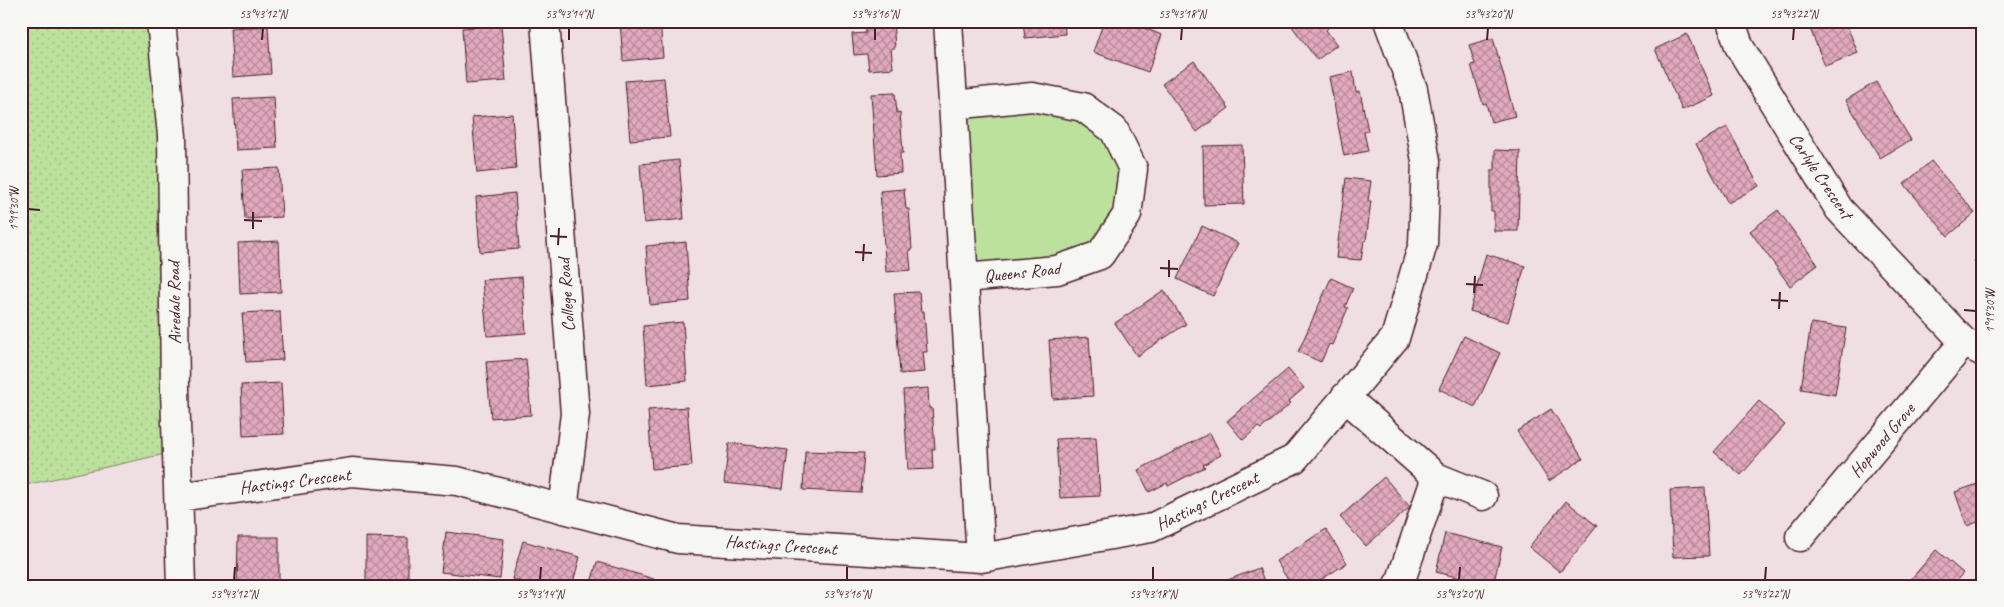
<svg xmlns="http://www.w3.org/2000/svg" width="2004" height="607" font-family="Caveat,sans-serif">
<style>
.grass{fill:#bbe19c;stroke:#828064}
.park{fill:url(#park-dots);stroke:#828064}
.building{fill:url(#building-cross-hatch);stroke:#4a1f2b}
.lines{fill:none;stroke-linecap:round;stroke-linejoin:round}
.minor-casing{stroke:#4a1f2b;stroke-width:31}
.minor{stroke:#f6f6f2;stroke-width:28}
.ticks{fill:none;stroke:#4a1f2b;stroke-width:2}
.labels{text-anchor:middle;stroke-width:4;stroke-linejoin:round;paint-order:stroke}
.street-label{font-size:18px;fill:#4a1f2b;stroke:#f6f6f2}
.neatline{fill:none;stroke:#4a1f2b;stroke-width:2}
.ticks-label{font-size:12px;text-anchor:middle;fill:#4a1f2b}
</style>
<defs>
<pattern id="park-dots" width="8" height="8" patternUnits="userSpaceOnUse" patternTransform="scale(1.25)"><rect width="8" height="8" fill="#bbe19c"/><path d="M2 2h.1M6 6h.1" fill="none" stroke="#a2c187" stroke-width="1.8" stroke-linecap="round"/></pattern>
<pattern id="building-cross-hatch" width="8" height="8" patternUnits="userSpaceOnUse" patternTransform="scale(1.25)"><rect width="8" height="8" fill="#e1a9bd"/><path d="M0 0l8 8M0 8l8-8" fill="none" stroke="#b8899a"/></pattern>
</defs>
<rect width="100%" height="100%" fill="#f0dfe2"/>
<filter id="ink" filterUnits="userSpaceOnUse"><feTurbulence type="fractalNoise" baseFrequency=".02" numOctaves="2"/><feDisplacementMap in="SourceGraphic" scale="10" xChannelSelector="R" yChannelSelector="G"/><feConvolveMatrix kernelMatrix="1 2 1 2 8 2 1 2 1" color-interpolation-filters="sRGB"/></filter>
<g filter="url(#ink)">
<path class="grass" d="M1032 97 1083 107 1133 169 1100 255 964 278 955 121Z"/>
<path class="park" d="M21 21H161L178 451 21 486Z"/>
<path class="building" d="M620 21H660L663 57 623 61Z
M865 21H893L895 48H891L893 68 869 70 867 54 854 55 852 34 866 33Z
M1023 21H1064L1065 34 1025 38Z
M1104 21H1126L1162 35 1148 72 1093 52Z
M1288 21H1323L1328 28 1326 30 1337 45 1317 60Z
M1807 21H1845L1858 53 1825 66Z
M501 25 506 81 466 84 462 28Z
M268 26 271 74 233 77 230 28Z
M1687 34 1714 96 1682 110 1655 49Z
M1493 38 1515 116 1491 122 1486 103 1483 104 1471 65 1475 64 1469 45Z
M1194 61 1229 108 1197 132 1162 84Z
M1353 72 1356 92 1360 91 1368 131 1364 132 1368 151 1344 156 1329 77Z
M664 78 670 137 630 140 625 81Z
M1876 82 1911 140 1880 158 1846 100Z
M895 93 897 113 900 112 903 153H900L901 173 877 175 871 94Z
M274 97 277 148 236 150 233 99Z
M512 114 516 169 477 173 472 117Z
M1727 127 1759 186 1728 203 1696 144Z
M1242 145 1244 204 1204 205 1203 146Z
M1495 150 1520 151 1518 231H1494V211H1491V170H1495Z
M679 160 684 219 644 223 640 164Z
M1931 161 1975 213 1948 236 1904 184Z
M279 168 282 217 245 219 242 170Z
M1346 178 1371 181 1368 201H1371L1366 241H1364L1361 260 1336 258Z
M904 189 906 209H909L912 250H909L911 270 886 272 880 191Z
M515 193 519 249 480 252 476 197Z
M1778 210 1818 265 1790 286 1750 231Z
M1202 226 1238 243 1213 296 1177 279Z
M279 241 281 292 240 294 238 243Z
M686 242 690 301 650 305 646 246Z
M1983 251V269L1974 261Z
M1486 254 1525 266 1508 322 1470 311Z
M522 277 526 333 487 336 482 280Z
M1331 278 1353 288 1345 307 1348 308 1332 345 1329 344 1321 362 1298 352Z
M1164 290 1186 324 1137 356 1115 323Z
M919 292 921 312 924 311 927 352H923L925 372 900 374 894 293Z
M280 311 283 360 246 362 242 313Z
M683 322 687 381 647 385 643 326Z
M1811 323 1846 328 1835 395 1801 389Z
M1464 336 1500 353 1475 407 1439 389Z
M1089 337 1093 396 1053 399 1049 340Z
M526 359 531 415 491 418 486 362Z
M1288 369 1304 388 1289 401 1291 403 1261 429 1258 427 1243 440 1227 421Z
M281 383 284 434 243 436 241 385Z
M928 388 929 408H932L935 449H932L933 469 908 470 903 390Z
M1759 401 1785 425 1741 475 1714 452Z
M687 407 692 466 652 469 648 410Z
M1551 409 1583 459 1549 481 1517 431Z
M1210 433 1221 455 1203 465 1205 467 1168 486 1167 483 1149 492 1138 470Z
M1096 437 1100 496 1060 498 1056 439Z
M729 443 788 450 783 489 724 483Z
M805 451 864 453 861 493 803 490Z
M1384 477 1410 507 1366 546 1340 517Z
M1983 482V520L1967 526 1955 492Z
M1705 488 1709 556 1673 557 1670 490Z
M1566 501 1597 526 1560 572 1529 547Z
M1326 529 1347 563 1311 586H1292L1276 561Z
M446 532 504 539 500 579 441 572Z
M1445 533 1502 547 1493 586 1436 572Z
M238 537H279V586H237Z
M366 537 408 538V586H366Z
M523 541 580 557 572 586H534L512 579Z
M1936 550 1963 573 1952 586H1905Z
M597 562 654 579 652 586H590Z
M1259 568 1266 586H1212Z"/>
<g class="lines">
<defs>
<path id="minor" d="M161 21 172 136 175 389 181 586
M545 21 575 414 563 509
M948 21 981 558
M1731 21 1739 46 1839 209 1964 342 1983 352
M953 105 1032 97 1083 107 1114 130 1133 169 1127 215 1100 255 1057 270 964 278
M1345 397 1436 477 1483 496
M179 497 352 472 457 481 678 539 981 558 1151 528 1294 459 1395 338 1423 244 1426 161 1413 89 1388 21
M1800 537 1964 342
M1397 586 1401 580 1436 477"/>
</defs>
<use href="#minor" class="minor-casing"/>
<use href="#minor" class="minor"/>
</g>
</g>
<path class="ticks" d="M262 40 263 28M569 40V28M875 40V28M1181 40 1182 28M1487 40 1488 28M1793 40 1794 28M28 209 40 210M244 220 262 221M253 229V212M550 236 567 237M558 245 559 228M855 252 872 253M863 261 864 244M1160 268 1178 269M1169 277V260M1466 284 1483 285M1474 293 1475 276M1771 300 1788 301M1779 309 1780 292M1964 310 1976 311M234 580 235 567M540 580 541 567M847 580V567M1153 580V567M1459 580 1460 567M1765 580 1766 567"/>
<g class="labels">
<g class="street-label">
<text transform="translate(1821 176) rotate(56)" y="6">Carlyle Crescent</text>
<text transform="translate(1022 272) rotate(-6)" y="6">Queens Road</text>
<text transform="translate(566 295) rotate(-94)" y="6">College Road</text>
<text transform="translate(174 303) rotate(-91)" y="6">Airedale Road</text>
<text transform="translate(1882 440) rotate(-50)" y="6">Hopwood Grove</text>
<text transform="translate(295 481) rotate(-7)" y="6">Hastings Crescent</text>
<text transform="translate(1207 501) rotate(-26)" y="6">Hastings Crescent</text>
<text transform="translate(781 545) rotate(4)" y="6">Hastings Crescent</text>
</g>
</g>
<rect width="2004" height="607" fill="none" stroke="#f6f6f2" stroke-width="55"/>
<rect x="28" y="28" width="1948" height="552" class="neatline"/>
<g class="ticks-label">
<text x="263" y="18">53°43'12"N</text>
<text x="569" y="18">53°43'14"N</text>
<text x="875" y="18">53°43'16"N</text>
<text x="1182" y="18">53°43'18"N</text>
<text x="1488" y="18">53°43'20"N</text>
<text x="1794" y="18">53°43'22"N</text>
<text transform="translate(14 209) rotate(-90)" y="4">1°19'30"W</text>
<text transform="translate(1990 311) rotate(-90)" y="4">1°19'30"W</text>
<text x="234" y="598">53°43'12"N</text>
<text x="540" y="598">53°43'14"N</text>
<text x="847" y="598">53°43'16"N</text>
<text x="1153" y="598">53°43'18"N</text>
<text x="1459" y="598">53°43'20"N</text>
<text x="1765" y="598">53°43'22"N</text>
</g>
</svg>
